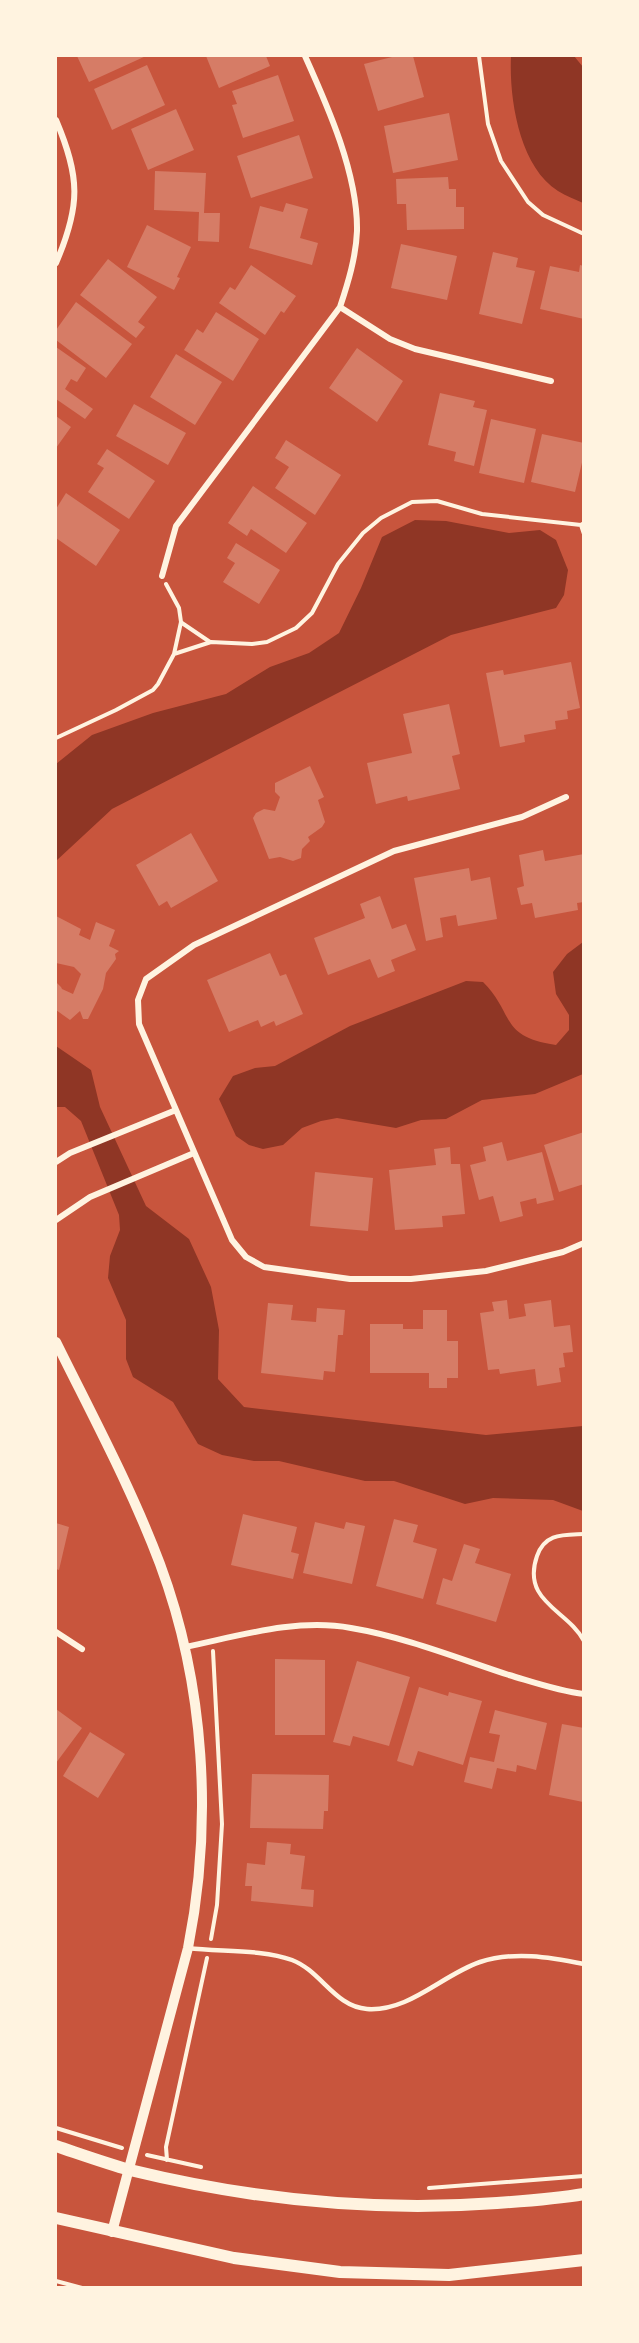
<svg xmlns="http://www.w3.org/2000/svg" width="639" height="2343" font-family="Mulish,sans-serif">
<style>
.water{fill:#8f3625}
.building{fill:#d67c66}
.lines{fill:none;stroke-linecap:round;stroke-linejoin:round}
.path{stroke:#fff3e0;stroke-width:4}
.service{stroke:#fff3e0;stroke-width:4.5}
.minor{stroke:#fff3e0;stroke-width:6}
.tertiary{stroke:#fff3e0;stroke-width:10}
.secondary{stroke:#fff3e0;stroke-width:12}
</style>
<rect width="100%" height="100%" fill="#c8553d"/>
<path class="water" d="M511 56H574L583 67V203C575 199 566 196 558 191 519 166 509 98 511 56Z
M415 520 446 521 509 533 540 530 556 540 568 570 564 595 556 608 451 635 112 809 56 861V764L92 735 153 713 226 694 270 667 309 653 339 633 361 588 382 537Z
M583 942V1074L535 1094 482 1100 446 1119 421 1120 396 1128 337 1118 321 1121 302 1128 283 1145 263 1149 249 1145 236 1136 219 1099 233 1076 255 1068 275 1066 350 1026 466 981 483 982C515 1014 499 1037 556 1045L569 1030V1015L556 994 553 972 567 954Z
M56 1046 91 1070 100 1107 146 1206 189 1239 211 1287 219 1330 218 1379 244 1407 486 1435 583 1426V1511L553 1500 493 1498 465 1504 394 1481H365L279 1461H254L222 1455 198 1444 173 1402 133 1377 126 1359V1320L108 1278 110 1256 120 1230 119 1215 81 1121 65 1107H56Z"/>
<path class="building" d="M77 56H146L89 82Z
M206 56H266L270 66 219 88Z
M396 56H413L424 97 378 111 364 64Z
M147 65 165 105 112 130 94 89Z
M278 75 294 121 243 138 232 105 237 104 232 91Z
M176 109 194 150 148 170 131 129Z
M449 113 458 160 393 173 384 126Z
M299 135 313 178 251 198 237 156Z
M155 171 206 173 204 213H220L219 242 198 241 199 212 154 210Z
M448 177 449 189H456V207H464V229L407 230 406 204H397L396 179Z
M286 203 308 209 300 238 318 243 312 265 249 248 260 206 283 212Z
M147 225 191 247 177 277 180 278 174 290 127 267Z
M401 244 457 256 447 300 391 288Z
M493 252 518 258 516 267 535 271 522 324 479 314Z
M108 259 157 297 138 322 145 327 136 338 80 295Z
M251 265 296 296 284 313 281 311 265 335 219 303 230 287 235 290Z
M580 265 584 266V319L540 309 550 266 579 272Z
M76 302 132 344 106 378 56 340V330Z
M216 312 259 339 233 381 184 350 197 329 203 333Z
M56 347 86 368 77 382 71 379 65 389 93 409 85 419 56 399Z
M357 348 403 381 377 422 329 388Z
M176 354 222 382 195 425 150 397Z
M440 393 475 401 473 407 487 410 474 466 454 461 456 452 428 445Z
M134 404 186 433 168 465 116 436Z
M56 416 71 427 56 448Z
M491 419 536 429 524 483 479 473Z
M542 434 584 443V454L575 492 531 482Z
M286 440 341 475 315 515 275 488 289 467 275 458Z
M107 449 155 481 129 519 88 492 104 468 97 464Z
M253 486 307 523 286 553 251 529 247 536 228 523Z
M66 493 120 530 96 566 56 538V509Z
M236 543 280 570 259 604 223 582 235 563 227 558Z
M571 662 580 708 567 711 568 719 555 721 556 729 524 735 525 742 500 747 486 673 503 670 504 675Z
M449 704 460 754 452 756 460 789 408 801 407 796 376 804 367 763 412 753 403 714Z
M310 766 324 797 318 800 325 822 322 827 308 837 310 841 302 849 301 858 293 861 280 857 269 859 253 818 256 813 264 809 275 811 280 797 275 792V783Z
M191 833 218 881 171 908 167 901 159 906 136 865Z
M543 850 545 861 584 854V902L577 903 578 910 535 918 532 903 521 905 517 888 524 886 519 855Z
M469 868 471 881 490 877 497 919 458 926 456 915 440 918 443 937 426 941 414 878Z
M380 896 392 929 406 924 416 950 391 960 395 971 378 978 370 959 328 975 314 938 365 918 360 904Z
M56 916 81 929 79 935 90 940 96 922 115 930 109 946 119 951 115 954 116 959 106 973 103 989 88 1019H83L80 1011 70 1020 56 1010V982L61 987 62 989 73 994 81 974 74 967 56 963Z
M270 953 280 976 286 974 303 1014 276 1026 274 1021 261 1027 258 1020 229 1032 207 980Z
M584 1132V1184L559 1192 544 1145Z
M502 1142 507 1161 542 1152 554 1200 537 1204 536 1198 520 1202 523 1216 500 1222 493 1196 479 1200 470 1165 486 1161 483 1147Z
M450 1147 451 1164H460L465 1214 442 1216 443 1227 395 1230 389 1170 436 1165 434 1149Z
M315 1172 373 1178 368 1231 310 1226Z
M507 1300 509 1319 526 1316 524 1304 551 1300 554 1327 570 1325 573 1352 563 1353 565 1367 559 1368 561 1382 537 1386 535 1369 500 1374 499 1369 488 1370 480 1313 494 1311 492 1302Z
M268 1303 293 1305 291 1320 316 1322 317 1308 345 1310 343 1335H338L335 1372 324 1371 323 1380 261 1373Z
M423 1310H447V1341H458V1378H447V1388H429V1373H370V1324H403V1329H423Z
M243 1514 297 1527 291 1552 299 1554 293 1579 231 1565Z
M394 1519 418 1525 413 1542 437 1549 423 1599 376 1586Z
M315 1522 344 1529 346 1522 365 1526 352 1584 303 1573Z
M56 1523 69 1527 59 1570 56 1569Z
M464 1544 480 1549 475 1563 511 1574 496 1622 436 1604 443 1578 452 1581Z
M275 1659 325 1660V1735H275Z
M357 1661 410 1677 389 1746 353 1736 350 1746 333 1742Z
M419 1687 448 1696 449 1692 482 1701 463 1765 418 1751 413 1766 397 1761Z
M56 1709 82 1728 56 1763Z
M495 1710 547 1723 536 1770 517 1765 516 1772 497 1768 492 1789 464 1782 470 1757 494 1762 500 1735 489 1733Z
M562 1724 584 1728 583 1802 549 1795Z
M90 1732 125 1754 98 1798 63 1776Z
M252 1774 329 1775 328 1811H324L323 1829 250 1828Z
M267 1842 291 1844 290 1854 305 1856 301 1889 314 1890 313 1907 251 1901 252 1886H245L247 1863 265 1865Z"/>
<g class="lines">
<path class="path" d="M479 56 488 124 501 161 528 202 543 215 584 234
M584 523 581 525 584 534
M182 623 210 642
M174 654 211 642 252 644 267 642 296 628 312 613 338 564 363 533 381 518 412 502 437 501 482 514 581 525
M56 738 116 710 153 690 158 684 174 654 181 622 179 608 166 584
M584 1534C563 1535 545 1533 537 1556 521 1602 568 1610 584 1641
M211 1939 217 1905 222 1824 213 1651
M56 2128 122 2148
M147 2155 201 2167
M167 2160 166 2147 207 1958
M429 2188 584 2176
M56 2281 82 2288"/>
<path class="service" d="M188 1948C220 1952 262 1949 292 1960 321 1971 335 2007 367 2009 409 2012 442 1975 480 1962 514 1951 549 1957 584 1964"/>
<path class="minor" d="M56 120C80 177 81 205 56 263
M340 307 390 339 415 349 551 381
M162 576 176 526 340 307C348 283 356 257 357 231 358 174 328 107 305 56
M566 797 522 817 394 851 194 945 146 979 138 1000 139 1024 232 1240 246 1257 264 1267 350 1279H411L486 1271 563 1252 584 1243
M56 1162 70 1153 176 1110
M56 1220 90 1197 194 1153
M56 1632 82 1649
M185 1647C239 1636 296 1618 351 1628 405 1637 457 1658 509 1675 533 1682 558 1691 584 1694"/>
<path class="tertiary" d="M56 1342C92 1415 131 1487 160 1564 205 1685 213 1822 188 1948L112 2232"/>
<path class="secondary" d="M56 2146C80 2154 105 2163 130 2170 249 2199 375 2212 497 2203 526 2201 555 2199 584 2194
M56 2218 234 2258 340 2272 449 2275 584 2260"/>
</g>
<rect width="639" height="2343" fill="none" stroke="#fff3e0" stroke-width="114"/>
</svg>
